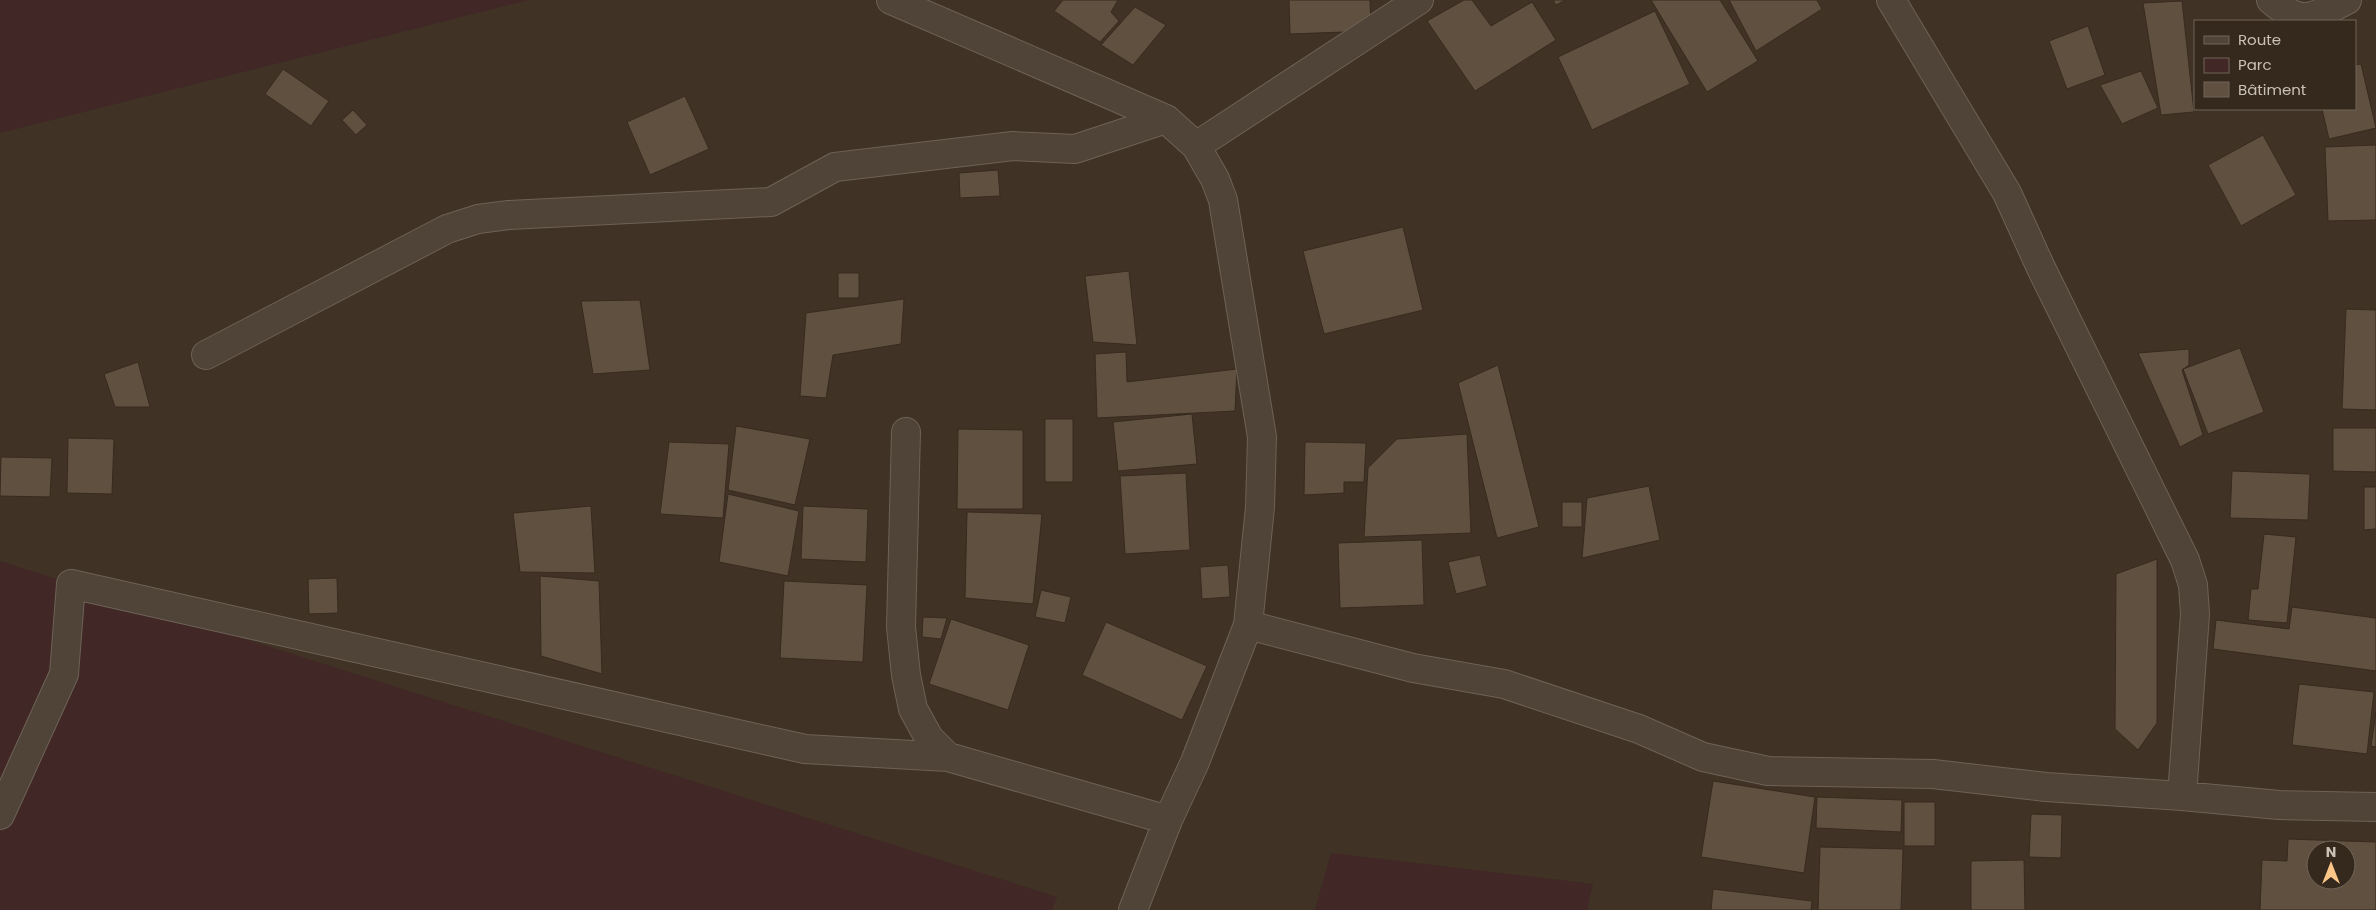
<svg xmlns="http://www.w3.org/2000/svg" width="2376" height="910" font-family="Poppins,sans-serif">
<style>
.green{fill:#412726}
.building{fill:#5f5040;stroke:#372b1f;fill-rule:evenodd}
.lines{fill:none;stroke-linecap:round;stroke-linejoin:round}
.minor-casing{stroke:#6d6256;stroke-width:30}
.minor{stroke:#504438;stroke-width:28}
</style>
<rect width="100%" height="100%" fill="#403224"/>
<path class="green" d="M0 0H529L0 133Z
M0 561 1057 897 1052 910H0Z
M1331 853 1593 884 1587 910H1315Z"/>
<path class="building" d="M1063 0H1118L1111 12 1119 21 1100 42 1054 11Z
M1289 0H1370L1371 31 1290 34Z
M1464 0H1472L1491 26 1532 2 1556 40 1475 91 1427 21Z
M1553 0H1566L1556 5Z
M1651 0H1720L1758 61 1707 92Z
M1729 0H1817L1822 9 1756 51Z
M2182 1 2194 112 2161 115 2143 3Z
M1135 7 1166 25 1133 65 1101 45Z
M1655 11 1690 84 1592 130 1558 57Z
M2088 26 2105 75 2067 89 2049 41Z
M2361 64 2376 128 2329 139 2322 109H2355V65Z
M283 69 329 101 311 126 265 94Z
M2141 71 2158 108 2122 124 2100 85Z
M685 96 709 149 650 175 627 122Z
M353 110 367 125 356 135 342 120Z
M2263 135 2296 195 2241 226 2208 165Z
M2376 145V220L2328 221 2325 147Z
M998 170 1000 196 960 198 959 173Z
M1403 227 1423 310 1324 334 1303 251Z
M1129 271 1137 345 1093 342 1085 276Z
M838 273H859V298H838Z
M904 299 901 344 833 355 826 398 800 396 806 313Z
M640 300 650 370 593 374 581 301Z
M2346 309 2376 310V410L2342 409Z
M2240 348 2264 412 2208 434 2183 369Z
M2189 349V365L2182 370 2203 435 2180 447 2138 353Z
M1126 352 1127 382 1237 369 1235 411 1097 418 1095 354Z
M138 362 150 407H115L104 374Z
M1498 365 1539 527 1497 538 1458 383Z
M1192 414 1197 464 1118 471 1113 422Z
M1045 419H1073V482H1045Z
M736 426 810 439 795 505 728 490Z
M2333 428H2376V472L2333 471Z
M958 429 1023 430V509H957Z
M1467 434 1471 533 1364 537 1368 468 1397 439Z
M68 438 114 439 112 494 67 493Z
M669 442 729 444 723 518 660 514Z
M1305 442 1366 443 1364 482H1344V493L1304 495Z
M1 457 52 458 50 497 0 496Z
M2232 471 2310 474 2308 520 2230 518Z
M1186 473 1190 550 1125 554 1120 476Z
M1649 486 1660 540 1582 558 1587 498Z
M2364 487H2376V529L2364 530Z
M728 494 799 511 788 576 719 562Z
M1562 502H1582V527H1562Z
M591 506 595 573 520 572 513 513Z
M803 506 868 509 866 562 801 559Z
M967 512 1042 514 1033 604 965 598Z
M2264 534 2296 537 2287 623 2248 620 2251 589H2258Z
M1422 540 1424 605 1340 608 1338 543Z
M1480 555 1487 586 1456 594 1448 562Z
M2157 559V723L2138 750 2115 729 2116 574Z
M1228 565 1230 597 1202 599 1200 567Z
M540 576 599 581 602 674 541 656Z
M337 578 338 613 309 614 308 579Z
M784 581 867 585 863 662 780 658Z
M1041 590 1071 597 1065 623 1035 617Z
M2292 607 2376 618V671L2213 649 2216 620 2289 629Z
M923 617 947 618 941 639 922 637Z
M951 619 1029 645 1008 710 929 684Z
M1106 622 1207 666 1182 720 1082 675Z
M2299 684 2374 692 2367 754 2292 745Z
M2376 712V747L2371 746Z
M1713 781 1815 797 1804 873 1701 857Z
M1817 797 1902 800 1901 832 1816 828Z
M1904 802H1935V846H1904Z
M2031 814 2062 815 2061 858 2029 857Z
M2288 839 2376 842V910H2260L2262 860 2287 861ZM2316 850H2346V880H2316Z
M1820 847 1903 849 1901 910H1818Z
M2024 860 2025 910H1971V861Z
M1713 889 1812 901 1811 910H1711Z"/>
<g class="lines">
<defs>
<path id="minor" d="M891 0 1166 119 1196 146 1215 179 1223 200 1262 437 1260 507 1248 625 1195 762 1168 820 1133 910
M1891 0 2007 193 2041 268 2185 560 2193 585 2195 614 2182 796
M2271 0C2304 28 2312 17 2347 0
M1196 146 1419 0
M206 355 447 229 478 219 509 215 771 202 835 167 1013 146 1075 149 1166 119
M906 432 901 627 906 675 913 709 929 738 948 757 1168 820
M1248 625 1413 668 1504 684 1639 729 1703 757 1768 771 1933 774 2046 787 2182 796 2279 805 2376 807
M0 815 64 674 71 584 805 749 948 757"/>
</defs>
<use href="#minor" class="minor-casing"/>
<use href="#minor" class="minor"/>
</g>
<rect x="2194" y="20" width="162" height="90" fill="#35291d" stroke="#716559"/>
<rect x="2204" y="36" width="25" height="8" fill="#504438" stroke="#716559"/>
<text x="2238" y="45" font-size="15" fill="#cac0b4">Route</text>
<rect x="2204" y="58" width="25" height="15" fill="#412726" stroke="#716559"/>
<text x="2238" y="70" font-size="15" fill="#cac0b4">Parc</text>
<rect x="2204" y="82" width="25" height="15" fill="#5f5040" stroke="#716559"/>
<text x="2238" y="95" font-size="15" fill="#cac0b4">Bâtiment</text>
<g transform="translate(2331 865)"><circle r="24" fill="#35291d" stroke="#716559"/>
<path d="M0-4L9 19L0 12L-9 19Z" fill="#fbc688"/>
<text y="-8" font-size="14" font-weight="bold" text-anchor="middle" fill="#cac0b4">N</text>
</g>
</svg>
